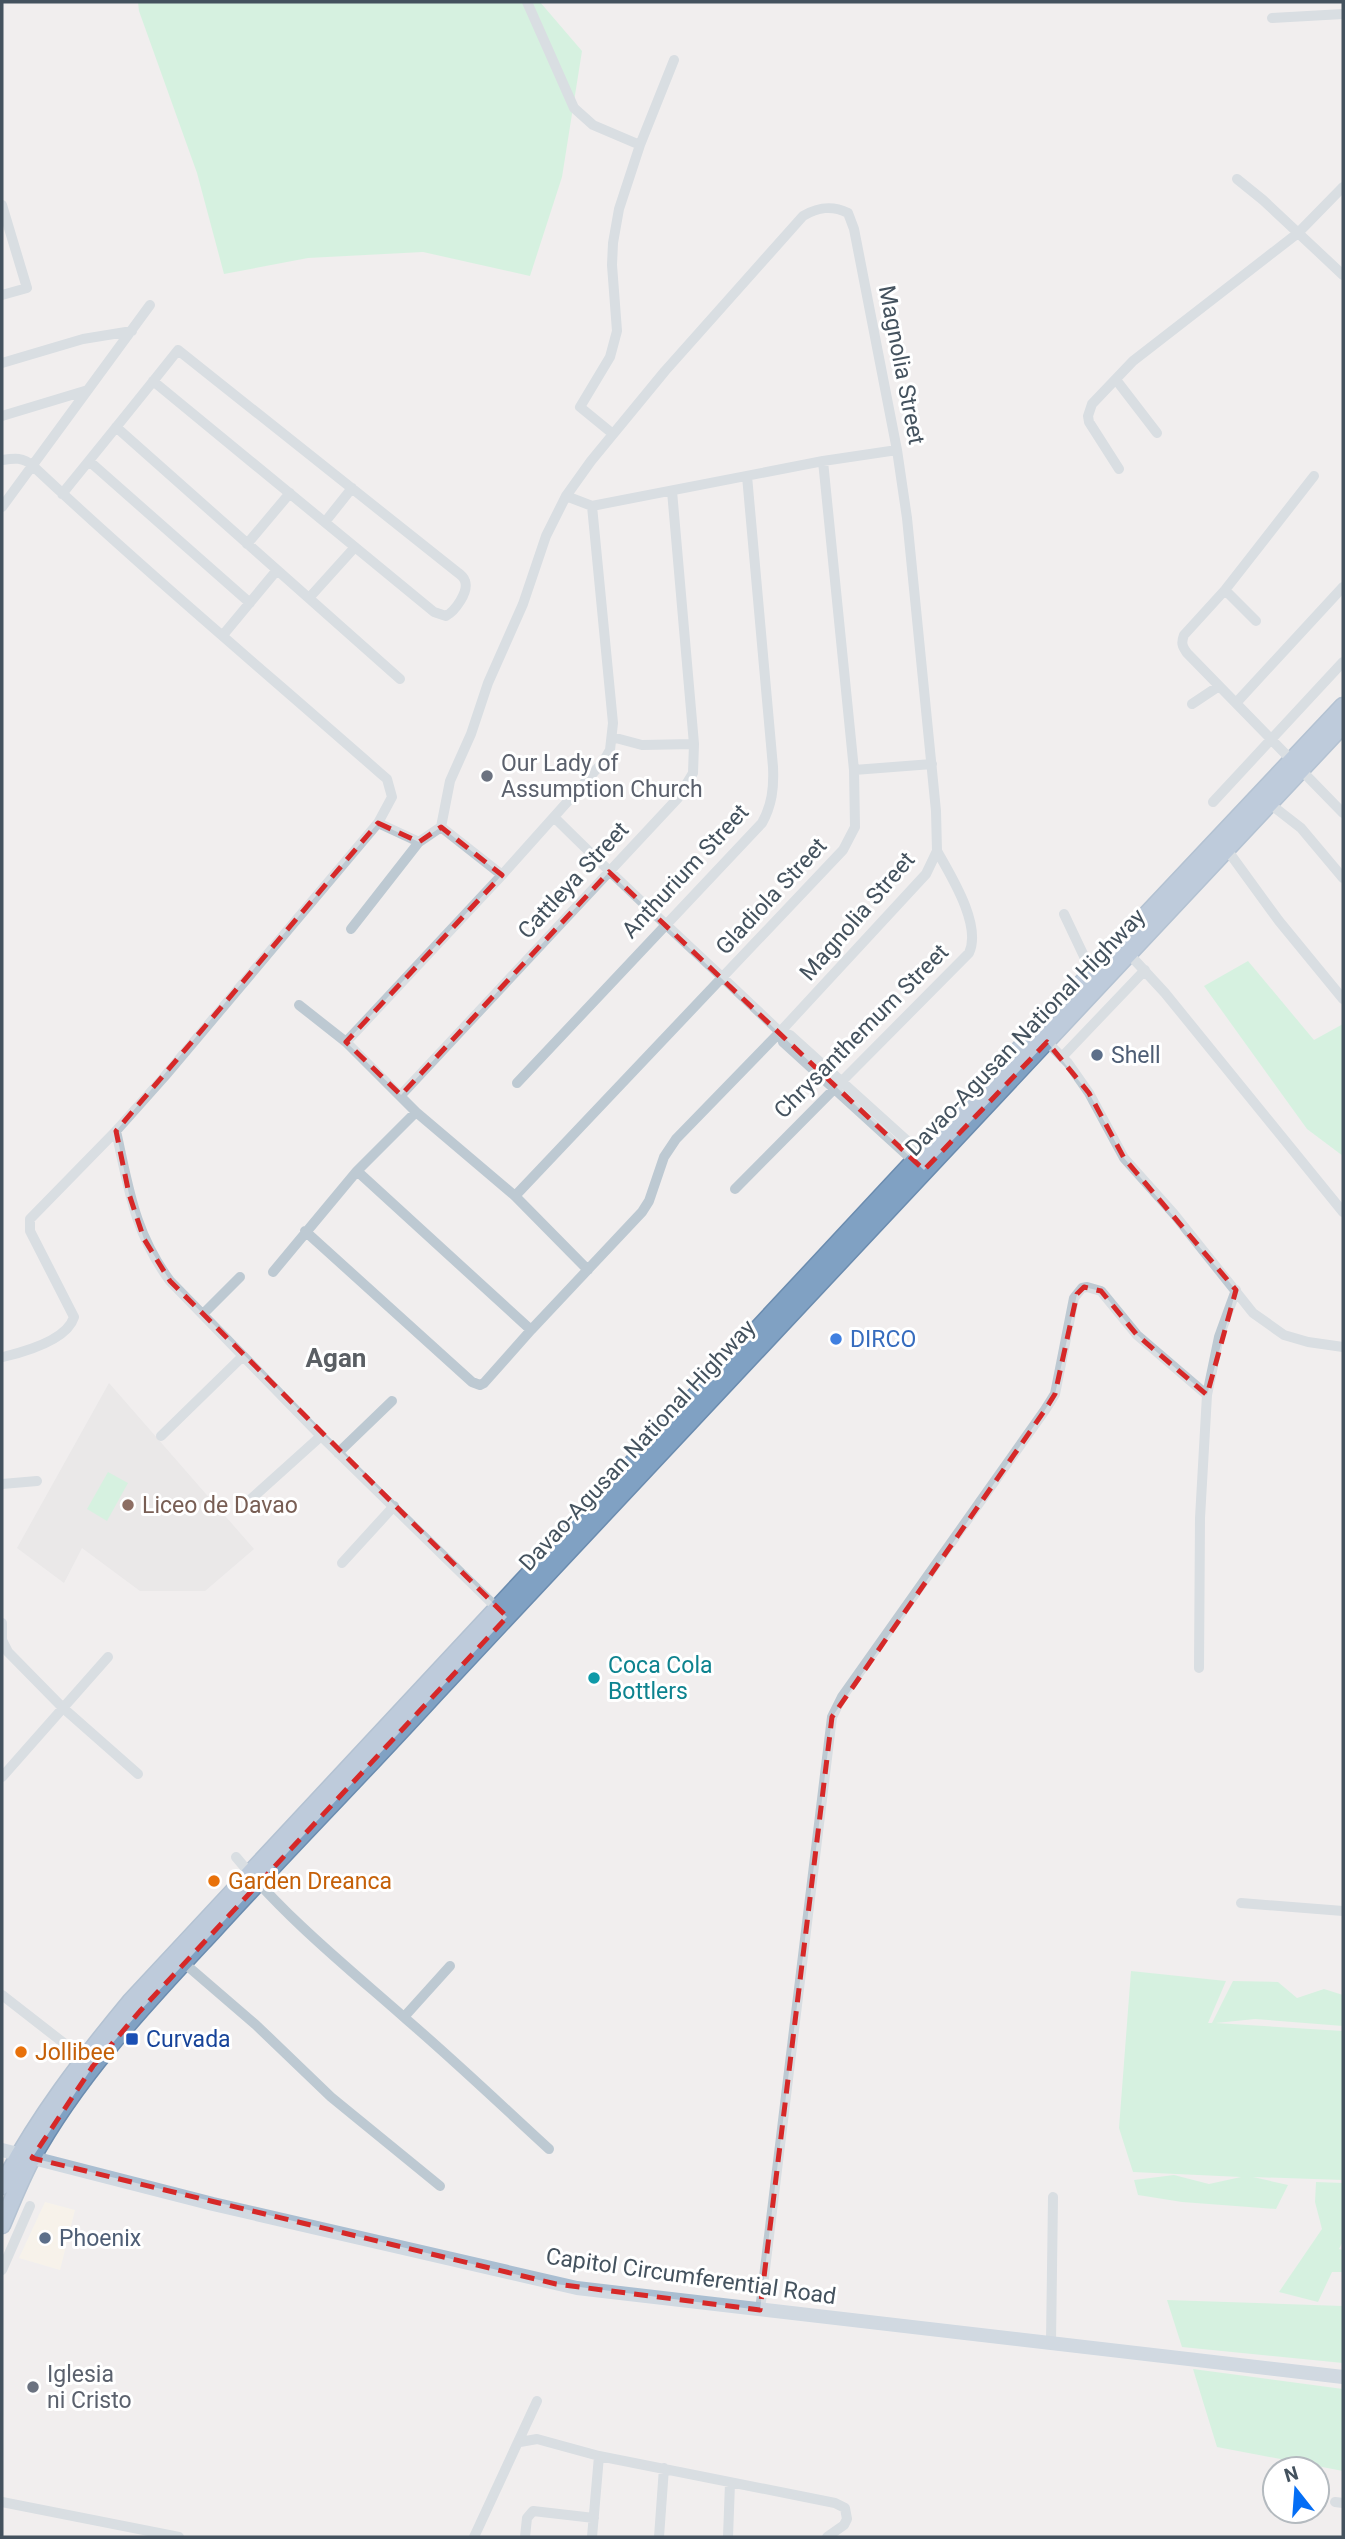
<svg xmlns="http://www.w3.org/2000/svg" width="1345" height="2539" font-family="Roboto,sans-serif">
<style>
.commercial{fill:#fef7e5}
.education{fill:#e2dfe0}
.green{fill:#b7f4ce}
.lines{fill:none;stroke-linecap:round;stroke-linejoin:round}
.highway-casing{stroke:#6b8caf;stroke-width:19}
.minor{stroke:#bdc9d2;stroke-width:10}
.major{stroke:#aabed1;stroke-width:14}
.highway{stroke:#80a1c3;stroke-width:16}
.marked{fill:none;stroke:#d62828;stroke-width:5;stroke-dasharray:14 9;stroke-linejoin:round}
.worship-dot{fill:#6b7280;stroke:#fff;stroke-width:2.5}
.service-dot{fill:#5c6f8a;stroke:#fff;stroke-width:2.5}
.shop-dot{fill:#3f7fe0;stroke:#fff;stroke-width:2.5}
.education-dot{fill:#8d6e63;stroke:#fff;stroke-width:2.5}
.culture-dot{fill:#0f9aa8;stroke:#fff;stroke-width:2.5}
.food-dot{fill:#e8710a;stroke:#fff;stroke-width:2.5}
.transit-dot{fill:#1a4fb4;stroke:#fff;stroke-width:2.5}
.labels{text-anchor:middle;stroke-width:6;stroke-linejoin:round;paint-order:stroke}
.street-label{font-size:23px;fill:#44525e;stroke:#fff}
.worship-label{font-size:23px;fill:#5b616d;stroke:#fff;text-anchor:start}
.service-label{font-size:23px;fill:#4e5e75;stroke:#fff;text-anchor:start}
.shop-label{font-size:23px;fill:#366cbe;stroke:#fff;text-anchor:start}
.education-label{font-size:23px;fill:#785e54;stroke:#fff;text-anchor:start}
.culture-label{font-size:23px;fill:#0d838f;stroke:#fff;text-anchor:start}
.food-label{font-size:23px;fill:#c56008;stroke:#fff;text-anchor:start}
.transit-label{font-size:23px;fill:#164399;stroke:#fff;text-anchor:start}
.quarter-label{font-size:26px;font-weight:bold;fill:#5a5f64;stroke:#fff}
</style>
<rect width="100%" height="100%" fill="#f1eeee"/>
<path class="commercial" d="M45 2202 75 2210 60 2270 19 2258Z"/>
<path class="education" d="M109 1383 254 1549 205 1591H140L82 1548 64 1583 17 1548Z"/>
<path class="green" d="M138 2H540L582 51 562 177 530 276 423 252 308 258 224 274 197 173 139 11Z
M1248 961 1314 1040 1343 1024V1156L1307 1129 1204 986Z
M108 1472 128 1483 107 1521 87 1509Z
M1131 1971 1226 1981 1208 2023H1212L1233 1981 1278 1982 1297 1998 1324 1989 1343 1995V2026L1255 2019 1216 2023 1343 2031V2180L1253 2177 1288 2185 1276 2209 1182 2202 1138 2195 1134 2180 1174 2175 1209 2184 1241 2177 1133 2172 1119 2128Z
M1316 2182 1343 2183V2241L1339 2249 1343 2250V2272H1332L1318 2302 1279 2292 1322 2229 1315 2202Z
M1167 2300 1343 2306V2363L1182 2347Z
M1193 2369 1343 2389V2471L1217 2447Z"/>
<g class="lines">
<defs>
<path id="highway" d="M2 2186C37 2119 82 2060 130 2002L914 1161 1343 706
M2 2225C11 2203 20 2181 31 2160 78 2074 147 2002 213 1931 286 1851 362 1774 435 1694 736 1370 1041 1049 1343 725"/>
</defs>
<use href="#highway" class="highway-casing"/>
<path class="minor" d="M527 2 574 108 593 125 640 145
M1272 18 1343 14
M1237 179 1263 200 1343 275
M2 205 27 288 2 295
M2 363 83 339 132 331
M1117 381 1157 433
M2 416 88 390
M116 427 400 679
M613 434 580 407 610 357 617 331 612 265 613 243 619 209 640 145 674 60
M2 460C15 458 23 457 33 466 146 572 264 671 380 773L387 779 392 797 378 823 165 1076 116 1131 30 1219V1231L74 1317C67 1340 24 1352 3 1357
M89 461 250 603
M1119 469 1089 422 1088 416 1092 404 1133 361 1298 233 1343 187
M1314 476 1225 590 1184 635C1181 643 1182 646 1187 653L1343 813
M62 494C101 446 140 398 178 350L457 572C460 574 464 578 465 581 469 592 455 611 446 616L434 612 153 381
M566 496 592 506 823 461 897 450
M2 507 150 305
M325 522 352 488
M247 544 290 493
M1225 590 1256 621
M309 598 355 547
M223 635 277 570
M1236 703 1343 587
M1192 704 1219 686
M612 737 642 745 694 744
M854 770 932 764
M1213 802 1343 662
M1270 804 1301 828 1343 878
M554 817C628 891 705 960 780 1032L790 1035 924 1156
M441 827 502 875
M1228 851 1279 921 1343 999
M1064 914 1092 973
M351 929 419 842
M1130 955 1165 993 1343 1212
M299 1005 346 1042 416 1112 515 1196 588 1270
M780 1032 783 1042 918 1165
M1044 1039 1068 1063 1089 1093 1124 1158 1174 1214 1253 1313 1284 1335 1308 1342 1343 1347
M346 1042 502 875 603 762 610 750 613 723 592 506
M1062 1057 1145 970
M517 1083 762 823C772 805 774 788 773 767L747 476
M401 1095 678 798 693 773 694 744 672 491
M116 1131C129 1189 134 1232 170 1281L321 1436 500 1611
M357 1171 531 1330
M735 1189 969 953C982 925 951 876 937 851
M515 1196 843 850 855 827 854 770 823 461
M305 1231 472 1382 480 1385 484 1383 531 1330 642 1212 649 1201 664 1157 676 1139 780 1032 926 874 937 851 936 811 907 518 897 450 854 229 848 213C832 205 818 207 803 216L665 371 591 461 566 496 546 536 523 604 488 683 471 734 450 781 441 827 419 842 378 823
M273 1272 357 1171 416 1112
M203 1314 240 1277
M1207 1395 1219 1337 1236 1290
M161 1436 243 1356
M338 1453 392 1401
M2 1484 37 1481
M251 1499 321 1436
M342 1563 394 1506
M2 1623V1640L8 1652 62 1707 138 1774
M2 1777 108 1657
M236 1857C286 1918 347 1967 406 2019 455 2061 501 2105 549 2149
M1241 1903 1343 1911
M184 1963 256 2025 331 2097 440 2186
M2 1995 83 2058
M404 2017 450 1966
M2 2270 30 2206
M760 2310 832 1717 842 1697 1045 1410 1055 1394 1074 1298 1082 1288 1087 1287 1101 1291 1137 1335 1207 1395 1200 1518 1199 1668
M1051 2342 1053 2197
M520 2442 537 2439 599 2456 835 2503 845 2508 847 2519 844 2525 827 2537
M2 2502 179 2537
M1335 2502 1343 2503
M474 2537 537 2401
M525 2537 527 2518 533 2511 594 2518
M592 2537 599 2456
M659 2537 664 2468
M728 2537 730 2483"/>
<path class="major" d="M2 2150 213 2204 577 2288 1343 2377"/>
<use href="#highway" class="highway"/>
</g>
<path d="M0 0H1345V2539H0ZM378 823 419 842 441 827 502 875 346 1042 401 1095 609 872 924 1170 1047 1042 1089 1093 1124 1158 1236 1290 1207 1395 1137 1335 1101 1291 1084 1287 1077 1294 1055 1394 1045 1410 832 1717 760 2310 556 2284 32 2158 93 2066 140 2011 507 1617 170 1281 144 1239 129 1194 116 1131Z" fill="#f1eeee" fill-opacity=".55" fill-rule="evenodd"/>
<path class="marked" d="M378 823 419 842 441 827 502 875 346 1042 401 1095 609 872 924 1170 1047 1042 1089 1093 1124 1158 1236 1290 1207 1395 1137 1335 1101 1291 1084 1287 1077 1294 1055 1394 1045 1410 832 1717 760 2310 556 2284 32 2158 93 2066 140 2011 507 1617 170 1281 144 1239 129 1194 116 1131Z"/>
<g class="worship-dot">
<circle cx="487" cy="776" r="7"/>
<circle cx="33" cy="2387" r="7"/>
</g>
<g class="service-dot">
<circle cx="1097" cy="1055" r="7"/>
<circle cx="45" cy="2238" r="7"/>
</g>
<circle class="shop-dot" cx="836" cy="1339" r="7"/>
<circle class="education-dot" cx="128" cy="1505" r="7"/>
<circle class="culture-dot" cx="594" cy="1678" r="7"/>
<g class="food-dot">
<circle cx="214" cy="1881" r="7"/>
<circle cx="21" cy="2052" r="7"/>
</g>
<rect class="transit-dot" x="125" y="2032" width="14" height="14" rx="3.5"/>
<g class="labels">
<g class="street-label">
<text transform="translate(902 365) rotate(79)" y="8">Magnolia Street</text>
<text transform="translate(685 871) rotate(-47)" y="8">Anthurium Street</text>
<text transform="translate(573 880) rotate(-47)" y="8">Cattleya Street</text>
<text transform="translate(771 896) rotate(-47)" y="8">Gladiola Street</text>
<text transform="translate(857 916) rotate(-49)" y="8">Magnolia Street</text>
<text transform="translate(861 1031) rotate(-45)" y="8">Chrysanthemum Street</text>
<text transform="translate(1025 1032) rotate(-46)" y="8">Davao-Agusan National Highway</text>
<text transform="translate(637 1445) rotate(-47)" y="8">Davao-Agusan National Highway</text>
<text transform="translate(691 2276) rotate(8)" y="8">Capitol Circumferential Road</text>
</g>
<g class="worship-label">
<text x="501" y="771">Our Lady of<tspan x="501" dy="26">Assumption Church</tspan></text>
<text x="47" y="2382">Iglesia<tspan x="47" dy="26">ni Cristo</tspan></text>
</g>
<g class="service-label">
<text x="1111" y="1063">Shell</text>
<text x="59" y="2246">Phoenix</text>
</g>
<g class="shop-label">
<text x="850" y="1347">DIRCO</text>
</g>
<g class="education-label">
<text x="142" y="1513">Liceo de Davao</text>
</g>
<g class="culture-label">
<text x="608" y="1673">Coca Cola<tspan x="608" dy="26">Bottlers</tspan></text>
</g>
<g class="food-label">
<text x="228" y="1889">Garden Dreanca</text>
<text x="35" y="2060">Jollibee</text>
</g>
<g class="transit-label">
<text x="146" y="2047">Curvada</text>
</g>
<g class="quarter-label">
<text x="336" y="1367">Agan</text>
</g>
</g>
<rect width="1345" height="2539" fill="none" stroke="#44525e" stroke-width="7"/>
<g transform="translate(1296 2490) rotate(343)"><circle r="33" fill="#ffffff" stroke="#b4babf" stroke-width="2"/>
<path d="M0-5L12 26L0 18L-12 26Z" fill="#046ef5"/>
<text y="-10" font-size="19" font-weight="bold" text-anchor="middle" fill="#44525e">N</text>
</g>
</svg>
